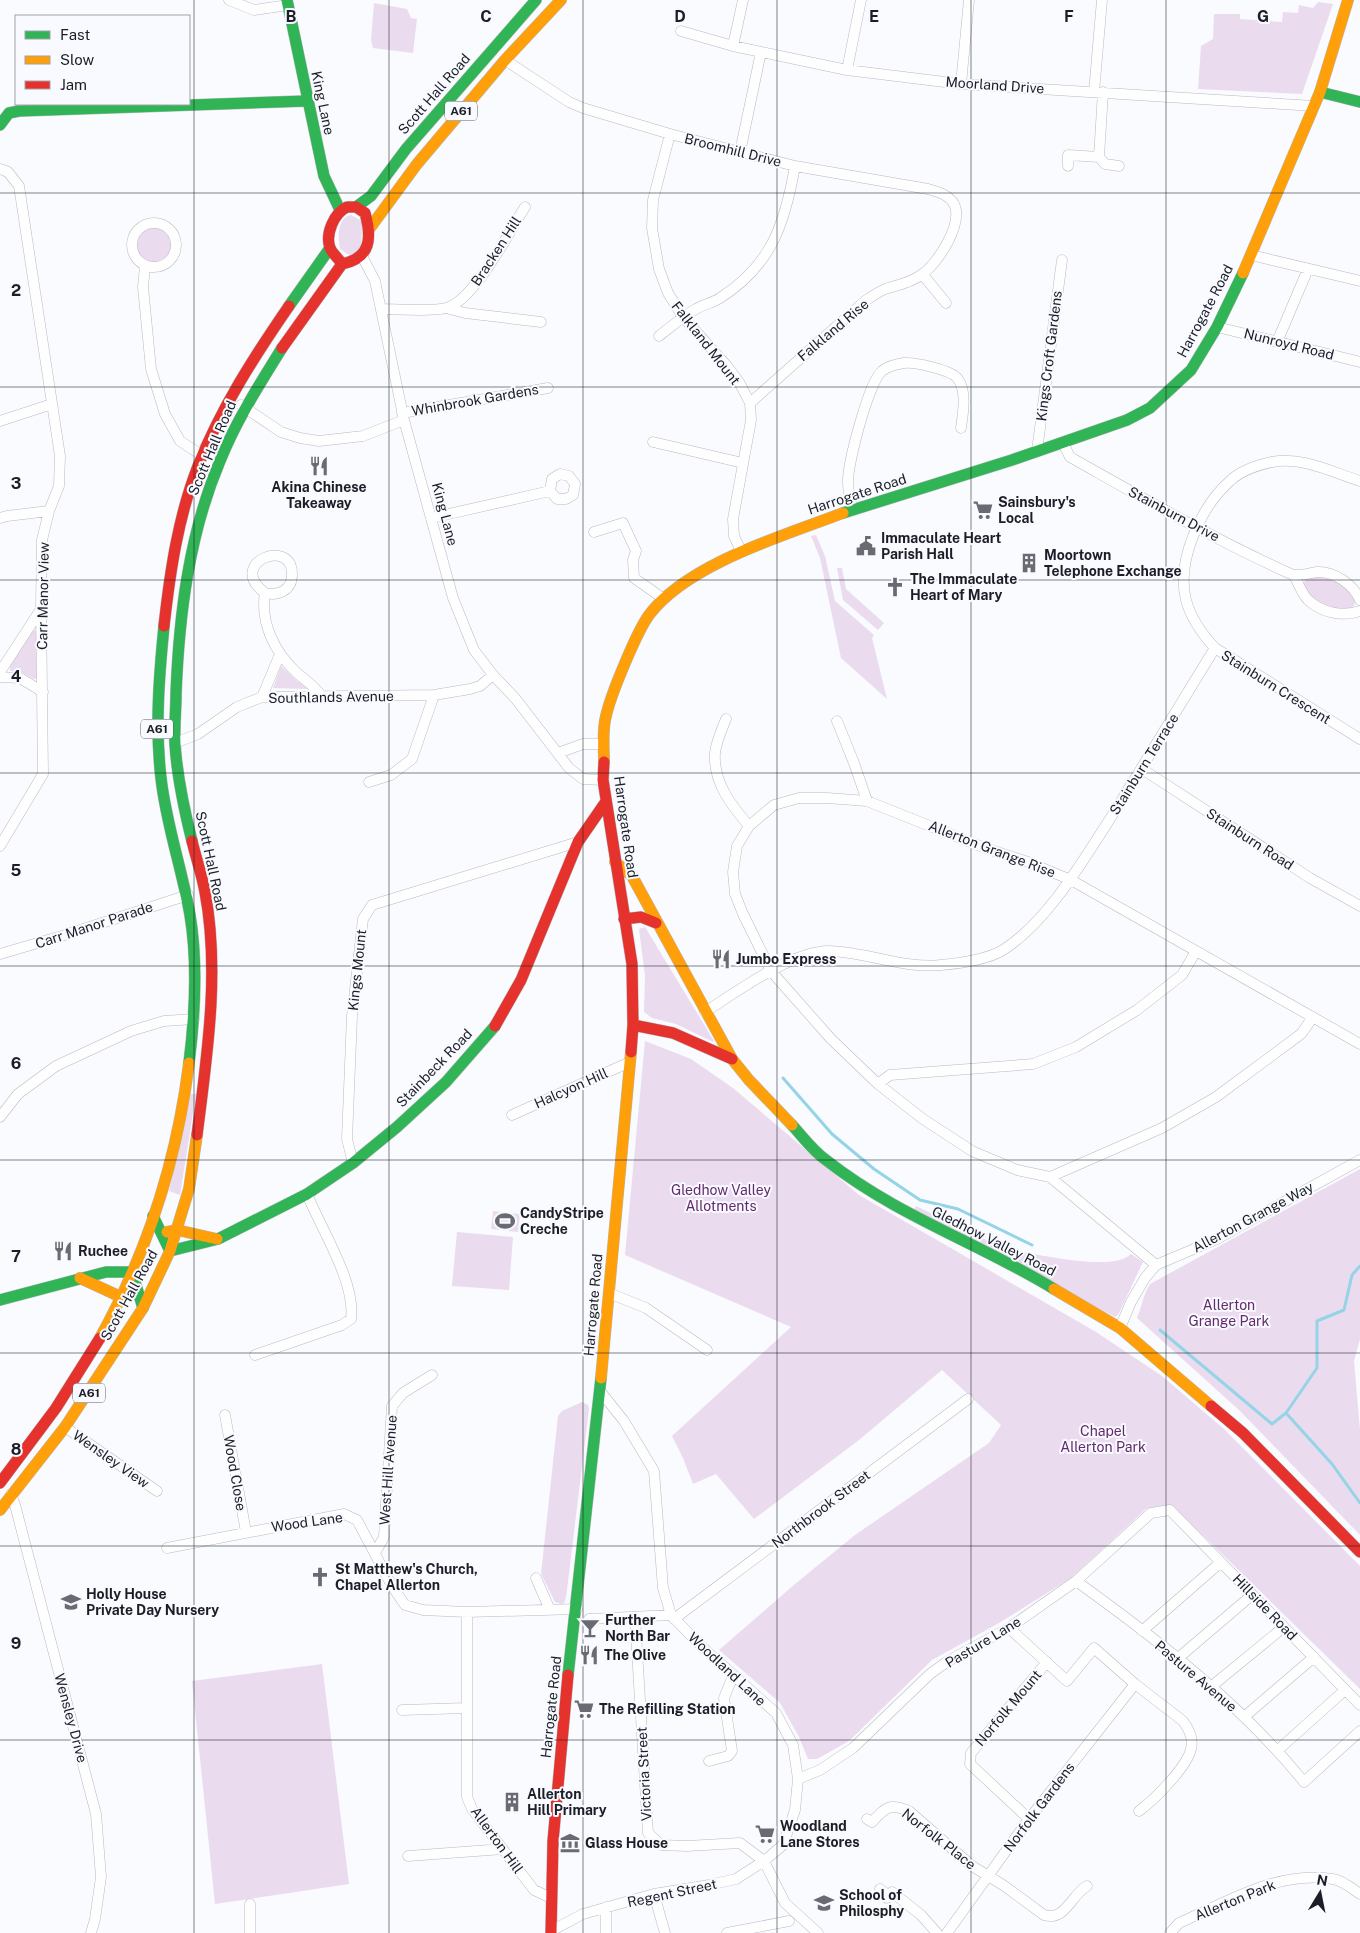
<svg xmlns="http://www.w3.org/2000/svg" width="1360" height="1933" font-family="'Public Sans',sans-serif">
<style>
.green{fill:#ebdbef}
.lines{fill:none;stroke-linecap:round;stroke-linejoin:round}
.stream{stroke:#94d4e6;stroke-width:3}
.street-casing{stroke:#b8bac0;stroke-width:11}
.fast-casing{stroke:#b8bac0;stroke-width:12}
.slow-casing{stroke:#b8bac0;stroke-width:12}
.jam-casing{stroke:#b8bac0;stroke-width:12}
.street{stroke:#fefeff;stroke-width:10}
.fast{stroke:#30b455;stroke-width:11}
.slow{stroke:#ff9f0a;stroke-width:11}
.jam{stroke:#e5322d;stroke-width:11}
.grid{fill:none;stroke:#1b1e26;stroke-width:1;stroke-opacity:0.55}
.labels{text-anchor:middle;stroke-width:4;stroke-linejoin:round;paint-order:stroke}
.shield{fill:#f8faff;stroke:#5d6067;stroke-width:1}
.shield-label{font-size:12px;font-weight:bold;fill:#1b1e26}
.street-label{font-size:14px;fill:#1b1e26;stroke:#f8faff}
.poi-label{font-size:14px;font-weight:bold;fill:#1b1e26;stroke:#f8faff;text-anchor:start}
.park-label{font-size:14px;fill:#632a6b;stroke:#f8faff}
.grid-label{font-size:16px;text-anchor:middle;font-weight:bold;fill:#1b1e26;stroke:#f8faff;stroke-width:4;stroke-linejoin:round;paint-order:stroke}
</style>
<rect width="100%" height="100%" fill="#f9fbfe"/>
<path class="green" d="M1318 2 1333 4 1302 94 1198 89 1201 46 1213 39 1214 14H1240V19L1282 22 1283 12 1298 13 1299 5 1313 8Z
M374 3 407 9 411 18 417 19 413 53 373 48 371 40Z
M351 215 362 221 361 250 349 255 340 249C338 237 337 218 351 215Z
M136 244a18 18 0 1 1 36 0a18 18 0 1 1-36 0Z
M816 535 825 556 835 601 874 635 872 638 887 699 841 658 820 558 811 536Z
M837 568H842L846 589 884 623 878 630 843 600Z
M1316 577C1333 579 1348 585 1355 601L1354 606C1338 616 1305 600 1304 582L1307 578Z
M33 630 38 631V678L34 679 21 672 10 671V666Z
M281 666 297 681 307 687V689L273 688Z
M645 927 714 1041 713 1042 676 1024 652 1018 644 1012 645 976 639 929Z
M645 1041 691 1059 733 1088 859 1195 1096 1332 1162 1376 1224 1429 1360 1566V1689L1172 1505 1146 1509 1071 1578 999 1623 932 1660 849 1741 817 1759H808L799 1737 780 1703 719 1650 795 1584 855 1535 989 1443 1001 1425 942 1370 859 1440 754 1519 716 1474 693 1484 683 1458 672 1436 791 1327 625 1255Z
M190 1094H196L180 1195 169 1191Z
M1360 1169V1339L1354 1361 1360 1430V1535L1239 1410 1137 1318C1142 1306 1143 1295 1150 1284Z
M916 1206 1016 1254 1018 1251C1041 1255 1114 1272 1131 1254L1143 1262 1118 1315 1115 1317 914 1210Z
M493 1211 520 1214 518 1232 491 1229Z
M457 1232 513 1237 509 1290 452 1286Z
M582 1402 588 1405 589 1409 566 1598 564 1603 561 1604 555 1602 541 1574 558 1416 562 1411Z
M322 1664 349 1884 215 1904 192 1681Z"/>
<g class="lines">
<path class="stream" d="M783 1078 832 1134 874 1169 920 1200 958 1209 1032 1245
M1360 1266 1352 1275 1344 1310 1317 1321V1368L1286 1413 1332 1464 1360 1503
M1160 1330 1272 1424 1286 1413"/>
<defs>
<path id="street" d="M229 0 254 10 288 5
M681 31 733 46 847 70 961 84 1314 106
M733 46 743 0
M505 60 569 102 583 108 670 134 795 166 928 189C937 192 945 193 952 201 967 220 937 265 921 275 910 283 898 285 885 289 878 292 871 297 865 301L750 403
M847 70 861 0
M961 84 969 0
M1094 92 1102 0
M670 134 653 200 652 228 659 269 668 293 683 317 727 366 739 382 750 403 751 420 733 519 734 536 741 551
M740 152 761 52
M1099 157 1105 164 1119 166
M1068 166V155L1099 157 1103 92
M0 169 8 172 19 186 60 456 59 486 49 511 42 540 41 609 43 774 0 846
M132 245a22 22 0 1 1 44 0a22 22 0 1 1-44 0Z
M1251 255 1360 281
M362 256 375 281 404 420 453 598 474 650 493 675 515 698 569 768 583 779 603 780
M145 266 143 287 151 369 165 414 180 441 203 456
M923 275 946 303
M446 308 465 313 541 322
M381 309C398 309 432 312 446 308 474 301 509 232 525 207
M1217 327 1360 362
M659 336C671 327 683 316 696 309 704 304 713 303 720 298 772 265 785 223 795 166
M1277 342 1308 269
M241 405 281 432 300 438 319 441 363 436 404 420
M402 413 548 388
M0 421 52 404
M653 442 743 463
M1063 443 1070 457C1143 498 1215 540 1291 574 1298 577 1309 573 1317 572 1334 571 1353 584 1360 600
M1037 451 1062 260
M1360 481C1332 472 1302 456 1272 462 1258 465 1242 470 1231 480 1201 506 1176 561 1186 600 1191 619 1202 634 1215 648L1360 739
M853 509C851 501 848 492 848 483 847 465 869 381 882 371 888 366 897 364 904 363 915 362 952 370 958 379 967 392 963 413 961 428
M0 518 7 516 49 511
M431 518 550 491 557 499H566L573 495 575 484 569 476 560 474 552 479 550 491
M594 532 623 523 636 551 633 560 634 578 664 599
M1294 575C1298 583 1302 594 1308 600 1322 613 1343 617 1360 611
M265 593C225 563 293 536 292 575 292 591 277 596 265 593 260 623 275 653 297 673 306 681 315 686 322 697
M0 672 41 609
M0 677 20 678 43 692
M262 697 280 654
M726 719C722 729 716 742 715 753 713 782 731 805 749 826
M837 721 854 763 867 801
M175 743 198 734 237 707 262 697 434 695 470 689 480 686 493 675
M558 753 583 744H603
M1142 769 1310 878 1360 906
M369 782 391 775 412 759 434 695
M0 954 65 935 188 895
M705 1012C736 992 792 951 829 951 867 952 904 969 941 965 958 964 989 959 1003 950 1046 923 1081 864 1108 822 1144 765 1179 706 1215 648
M878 1084 890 1075 1033 1064 1076 1047 1137 1010 1182 975 1196 951
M512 1115 630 1062
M0 1117 18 1094 56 1066 131 1031 164 1021 194 1019
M353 1163 347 1139 352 1016 363 919 372 905 578 842
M1050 1177 1162 1128 1216 1097 1301 1034 1313 1017
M1156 1265 1050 1177 1017 1170 972 1151 923 1119 878 1084 831 1039 771 971 743 914 735 894 733 872 737 846 749 826 774 805 799 798H827L867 801 985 848 1028 862 1071 880 1360 1044
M609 1293 646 1308 707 1350
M1120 1328 1131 1302 1145 1278 1156 1265 1215 1240 1360 1160
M255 1355 342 1325 351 1319C356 1282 321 1229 307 1194
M600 1391 624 1421 654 1471 663 1588 671 1615 702 1647 776 1713 793 1745 798 1779 795 1810 783 1845 764 1861 785 1903 818 1933
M225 1415 246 1532
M65 1427 157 1491
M11 1494 15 1505 96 1814 101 1877 95 1919 91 1933
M167 1548 344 1514 357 1520 392 1586 405 1605 423 1610 467 1612 577 1609
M375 1553 384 1537 392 1406 403 1393 432 1375
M536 1578 550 1610
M1076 1581C1158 1640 1240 1703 1304 1782L1360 1731
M467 1612V1797L472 1809 534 1890 551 1898
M589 1619 671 1615
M674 1619 968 1399
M1009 1628 1067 1681 1094 1648 1135 1684 1183 1721C1189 1729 1194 1738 1191 1749 1187 1767 1154 1800 1139 1811
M1142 1631 1221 1562
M1177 1659 1252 1595
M1212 1686 1284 1627
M402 1710 467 1708
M1244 1717 1314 1657
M1278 1750 1345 1690
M709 1761 728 1756 732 1751 724 1698 733 1676
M798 1779 820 1770 853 1748 930 1674 948 1661 1009 1628 1076 1581 1151 1513 1170 1510 1360 1705
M867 1819 872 1822C886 1807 889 1803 909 1811L972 1866 1003 1885 1044 1915C1065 1922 1072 1894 1087 1886
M1029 1819 970 1764 971 1753 1047 1662
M408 1856 503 1849
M880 1889 889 1896 887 1898
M654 1894 665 1933
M889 1896 892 1892 921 1915 937 1933
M551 1931 583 1914 654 1894 709 1885 736 1879 764 1861 740 1843 687 1846 661 1845 648 1833 635 1617
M250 1933V1904
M606 1933V1907
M727 1933 789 1921
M947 1933 1029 1819 1135 1684
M1170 1933 1179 1923C1227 1902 1278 1870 1333 1879 1342 1880 1353 1889 1360 1894"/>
<path id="fast" d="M287 0 324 176 340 210
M1320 92 1360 102
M0 125 9 113 19 111 307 101
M356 207 371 196 406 149 536 0
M289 306 330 248
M843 513 1012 460 1127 420 1150 408 1191 370 1217 327 1243 273
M164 626C159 677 155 728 161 778 166 824 182 869 190 915 198 963 195 1015 189 1063
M192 841C184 809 177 776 175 744 174 728 176 711 176 694 179 615 189 534 220 461 236 421 259 385 282 348
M792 1125C803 1137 813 1151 826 1160 897 1216 979 1243 1054 1289
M153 1216 170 1251 218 1239 307 1194 353 1163 397 1127 446 1082 495 1026
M0 1300 106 1272H132L143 1308
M568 1675 601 1378"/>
<path id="slow" d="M370 228 417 164 505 60 561 0
M1243 273 1320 92 1348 0
M604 762C604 747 602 730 606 716 610 698 618 680 625 663 632 647 639 629 649 615 687 564 785 535 843 513
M615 862 632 876 732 1059 749 1080 792 1125
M167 1232 177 1230 217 1239
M80 1278 121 1297 130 1293
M1054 1289 1120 1328 1211 1406
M100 1338C147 1253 177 1159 189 1063
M601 1378 631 1052
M0 1510 65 1427 143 1308 170 1251 189 1189 197 1135"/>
<path id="jam" d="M347 207H356L365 213C372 238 371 258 342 264 339 259 332 253 330 248 325 234 334 213 347 207Z
M282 348 342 264
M164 626C170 572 178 517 198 466 221 408 254 357 289 306
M604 762 603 780 632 964 633 1025 631 1052
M192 841C196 858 202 875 205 892 220 971 207 1056 197 1135
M624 919 641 917 656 923
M633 1025 673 1033 732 1059
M495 1026 521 980 578 842 605 803
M1211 1406 1243 1433 1360 1552
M0 1483 56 1408 100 1338
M551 1933 553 1841 568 1675"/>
</defs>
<use href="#street" class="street-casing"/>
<use href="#fast" class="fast-casing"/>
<use href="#slow" class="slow-casing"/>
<use href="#jam" class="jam-casing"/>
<use href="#street" class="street"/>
<use href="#fast" class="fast"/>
<use href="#slow" class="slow"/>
<use href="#jam" class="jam"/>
</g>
<path class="grid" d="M194 0V1933M389 0V1933M583 0V1933M777 0V1933M971 0V1933M1166 0V1933M0 193H1360M0 387H1360M0 580H1360M0 773H1360M0 966H1360M0 1160H1360M0 1353H1360M0 1546H1360M0 1740H1360"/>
<defs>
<symbol id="restaurant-bare" viewBox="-9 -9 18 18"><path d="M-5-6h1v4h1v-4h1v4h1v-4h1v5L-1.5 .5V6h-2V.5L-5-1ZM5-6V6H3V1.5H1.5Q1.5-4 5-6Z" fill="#696b72" stroke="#f8faff" stroke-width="2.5" paint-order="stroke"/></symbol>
<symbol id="supermarket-bare" viewBox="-9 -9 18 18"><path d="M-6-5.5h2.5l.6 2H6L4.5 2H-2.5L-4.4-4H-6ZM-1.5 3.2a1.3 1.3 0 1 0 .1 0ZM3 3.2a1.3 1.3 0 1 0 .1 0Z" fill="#696b72" stroke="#f8faff" stroke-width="2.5" paint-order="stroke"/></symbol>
<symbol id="civic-bare" viewBox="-9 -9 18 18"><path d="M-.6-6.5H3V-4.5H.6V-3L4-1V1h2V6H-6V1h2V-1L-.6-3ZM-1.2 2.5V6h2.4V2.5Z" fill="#696b72" stroke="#f8faff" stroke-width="2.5" paint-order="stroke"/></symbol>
<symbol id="building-bare" viewBox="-9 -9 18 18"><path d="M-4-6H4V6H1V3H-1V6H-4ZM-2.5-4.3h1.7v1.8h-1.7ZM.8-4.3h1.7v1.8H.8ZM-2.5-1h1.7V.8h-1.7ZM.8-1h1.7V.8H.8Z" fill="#696b72" stroke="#f8faff" stroke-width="2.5" paint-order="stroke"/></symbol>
<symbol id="church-bare" viewBox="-9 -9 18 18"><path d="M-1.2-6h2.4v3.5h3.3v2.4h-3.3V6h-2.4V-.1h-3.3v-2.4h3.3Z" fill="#696b72" stroke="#f8faff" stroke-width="2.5" paint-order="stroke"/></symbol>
<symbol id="stadium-bare" viewBox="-9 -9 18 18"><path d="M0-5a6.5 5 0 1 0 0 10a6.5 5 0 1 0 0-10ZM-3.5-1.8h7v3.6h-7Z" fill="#696b72" stroke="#f8faff" stroke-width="2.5" paint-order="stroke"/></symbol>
<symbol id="school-bare" viewBox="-9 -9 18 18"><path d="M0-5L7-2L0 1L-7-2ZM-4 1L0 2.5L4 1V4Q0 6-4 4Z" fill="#696b72" stroke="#f8faff" stroke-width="2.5" paint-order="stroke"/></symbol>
<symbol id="bar-bare" viewBox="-9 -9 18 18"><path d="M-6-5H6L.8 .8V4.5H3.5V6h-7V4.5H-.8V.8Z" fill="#696b72" stroke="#f8faff" stroke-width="2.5" paint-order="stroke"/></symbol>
<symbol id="museum-bare" viewBox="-9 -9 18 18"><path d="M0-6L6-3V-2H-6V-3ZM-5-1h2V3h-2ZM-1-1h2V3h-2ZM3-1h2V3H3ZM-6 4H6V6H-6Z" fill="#696b72" stroke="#f8faff" stroke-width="2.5" paint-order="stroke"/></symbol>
<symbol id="university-bare" viewBox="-9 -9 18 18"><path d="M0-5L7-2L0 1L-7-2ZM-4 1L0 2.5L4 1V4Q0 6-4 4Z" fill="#696b72" stroke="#f8faff" stroke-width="2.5" paint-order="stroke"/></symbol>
</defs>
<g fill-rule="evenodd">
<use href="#restaurant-bare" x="305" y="452" width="28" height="28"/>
<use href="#supermarket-bare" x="969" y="496" width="28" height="28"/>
<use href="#civic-bare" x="852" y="532" width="28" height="28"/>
<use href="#building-bare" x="1015" y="549" width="28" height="28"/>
<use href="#church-bare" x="881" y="573" width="28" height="28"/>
<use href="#restaurant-bare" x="707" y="945" width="28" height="28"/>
<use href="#stadium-bare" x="491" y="1207" width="28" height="28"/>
<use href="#restaurant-bare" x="49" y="1237" width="28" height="28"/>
<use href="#church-bare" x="306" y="1563" width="28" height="28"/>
<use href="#school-bare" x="57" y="1588" width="28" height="28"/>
<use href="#bar-bare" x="576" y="1614" width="28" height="28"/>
<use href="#restaurant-bare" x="575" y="1641" width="28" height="28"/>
<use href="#supermarket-bare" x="570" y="1695" width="28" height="28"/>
<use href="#building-bare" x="498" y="1788" width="28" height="28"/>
<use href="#supermarket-bare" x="751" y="1820" width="28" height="28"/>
<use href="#museum-bare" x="556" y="1829" width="28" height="28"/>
<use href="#university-bare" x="810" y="1889" width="28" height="28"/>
</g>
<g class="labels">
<g class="shield">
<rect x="445" y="101.5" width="32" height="19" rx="4"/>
<rect x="141" y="719.5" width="32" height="19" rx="4"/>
<rect x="73" y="1383.5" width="32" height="19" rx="4"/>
</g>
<g class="shield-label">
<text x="461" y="115">A61</text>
<text x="157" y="733">A61</text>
<text x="89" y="1397">A61</text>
</g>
<g class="street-label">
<text transform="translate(995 85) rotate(4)" y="5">Moorland Drive</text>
<text transform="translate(434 94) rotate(-49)" y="5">Scott Hall Road</text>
<text transform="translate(323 103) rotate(78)" y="5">King Lane</text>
<text transform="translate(733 150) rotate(14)" y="5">Broomhill Drive</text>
<text transform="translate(496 251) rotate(-57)" y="5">Bracken Hill</text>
<text transform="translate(1205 311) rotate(-62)" y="5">Harrogate Road</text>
<text transform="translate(833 330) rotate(-40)" y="5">Falkland Rise</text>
<text transform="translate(706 343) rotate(52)" y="5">Falkland Mount</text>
<text transform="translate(1289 344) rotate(14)" y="5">Nunroyd Road</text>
<text transform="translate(1049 356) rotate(-83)" y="5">Kings Croft Gardens</text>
<text transform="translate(475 400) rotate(-10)" y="5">Whinbrook Gardens</text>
<text transform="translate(212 448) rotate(-67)" y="5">Scott Hall Road</text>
<text transform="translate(857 494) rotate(-18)" y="5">Harrogate Road</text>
<text transform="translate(445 514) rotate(75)" y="5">King Lane</text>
<text transform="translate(1174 514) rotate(28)" y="5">Stainburn Drive</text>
<text transform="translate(43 596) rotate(-89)" y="5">Carr Manor View</text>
<text transform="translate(1276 687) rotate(32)" y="5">Stainburn Crescent</text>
<text transform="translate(331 697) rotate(-1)" y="5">Southlands Avenue</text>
<text transform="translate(1144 764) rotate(-58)" y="5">Stainburn Terrace</text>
<text transform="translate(626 827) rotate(82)" y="5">Harrogate Road</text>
<text transform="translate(1250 839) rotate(33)" y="5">Stainburn Road</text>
<text transform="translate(992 849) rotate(21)" y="5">Allerton Grange Rise</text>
<text transform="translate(211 861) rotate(78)" y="5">Scott Hall Road</text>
<text transform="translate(94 925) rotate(-18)" y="5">Carr Manor Parade</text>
<text transform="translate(357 970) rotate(-84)" y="5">Kings Mount</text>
<text transform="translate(434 1068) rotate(-46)" y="5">Stainbeck Road</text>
<text transform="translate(571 1088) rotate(-24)" y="5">Halcyon Hill</text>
<text transform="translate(1253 1217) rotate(-28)" y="5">Allerton Grange Way</text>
<text transform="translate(994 1241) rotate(27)" y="5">Gledhow Valley Road</text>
<text transform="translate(129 1295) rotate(-61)" y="5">Scott Hall Road</text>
<text transform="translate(593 1305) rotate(-85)" y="5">Harrogate Road</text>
<text transform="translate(111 1459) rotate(35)" y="5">Wensley View</text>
<text transform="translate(388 1470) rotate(-86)" y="5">West Hill Avenue</text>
<text transform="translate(235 1473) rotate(80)" y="5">Wood Close</text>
<text transform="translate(821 1509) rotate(-37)" y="5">Northbrook Street</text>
<text transform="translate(307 1522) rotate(-8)" y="5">Wood Lane</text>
<text transform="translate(1265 1607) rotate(46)" y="5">Hillside Road</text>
<text transform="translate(983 1642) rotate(-31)" y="5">Pasture Lane</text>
<text transform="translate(727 1669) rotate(43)" y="5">Woodland Lane</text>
<text transform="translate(1196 1676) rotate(40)" y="5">Pasture Avenue</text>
<text transform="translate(551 1707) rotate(-84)" y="5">Harrogate Road</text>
<text transform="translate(1008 1708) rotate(-50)" y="5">Norfolk Mount</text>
<text transform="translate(71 1718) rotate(75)" y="5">Wensley Drive</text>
<text transform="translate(644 1774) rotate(-93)" y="5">Victoria Street</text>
<text transform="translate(1039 1807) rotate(-53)" y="5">Norfolk Gardens</text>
<text transform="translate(939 1839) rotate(38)" y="5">Norfolk Place</text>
<text transform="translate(497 1840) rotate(54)" y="5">Allerton Hill</text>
<text transform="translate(672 1893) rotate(-12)" y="5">Regent Street</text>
<text transform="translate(1235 1900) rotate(-22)" y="5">Allerton Park</text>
</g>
<g class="poi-label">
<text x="319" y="492" text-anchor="middle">Akina Chinese<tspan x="319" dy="16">Takeaway</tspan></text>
<text x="998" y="507">Sainsbury's<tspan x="998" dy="16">Local</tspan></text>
<text x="881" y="543">Immaculate Heart<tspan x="881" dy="16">Parish Hall</tspan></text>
<text x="1044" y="560">Moortown<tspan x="1044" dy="16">Telephone Exchange</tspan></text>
<text x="910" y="584">The Immaculate<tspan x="910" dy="16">Heart of Mary</tspan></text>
<text x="736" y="964">Jumbo Express</text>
<text x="520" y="1218">CandyStripe<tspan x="520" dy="16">Creche</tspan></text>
<text x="78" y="1256">Ruchee</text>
<text x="335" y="1574">St Matthew's Church,<tspan x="335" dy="16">Chapel Allerton</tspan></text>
<text x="86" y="1599">Holly House<tspan x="86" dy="16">Private Day Nursery</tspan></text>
<text x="605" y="1625">Further<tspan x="605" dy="16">North Bar</tspan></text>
<text x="604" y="1660">The Olive</text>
<text x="599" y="1714">The Refilling Station</text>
<text x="527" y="1799">Allerton<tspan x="527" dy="16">Hill Primary</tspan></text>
<text x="780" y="1831">Woodland<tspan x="780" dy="16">Lane Stores</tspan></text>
<text x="585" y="1848">Glass House</text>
<text x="839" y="1900">School of<tspan x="839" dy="16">Philosphy</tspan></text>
</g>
<g class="park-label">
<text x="721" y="1195">Gledhow Valley<tspan x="721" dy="16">Allotments</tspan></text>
<text x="1229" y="1310">Allerton<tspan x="1229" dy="16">Grange Park</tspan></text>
<text x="1103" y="1436">Chapel<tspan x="1103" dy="16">Allerton Park</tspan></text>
</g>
</g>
<g class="grid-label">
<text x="291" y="22">B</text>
<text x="486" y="22">C</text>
<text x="680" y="22">D</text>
<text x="874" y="22">E</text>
<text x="1069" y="22">F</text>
<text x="1263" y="22">G</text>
<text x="16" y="296">2</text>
<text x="16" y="489">3</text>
<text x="16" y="682">4</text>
<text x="16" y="876">5</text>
<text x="16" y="1069">6</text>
<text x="16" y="1262">7</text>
<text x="16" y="1455">8</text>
<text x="16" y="1649">9</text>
</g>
<rect x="15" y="15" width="175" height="90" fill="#f8faff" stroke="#a0a2a8"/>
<rect x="25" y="31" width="25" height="8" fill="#30b455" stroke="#a0a2a8"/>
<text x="60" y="40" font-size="15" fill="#1b1e26">Fast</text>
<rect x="25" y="56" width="25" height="8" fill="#ff9f0a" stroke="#a0a2a8"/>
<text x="60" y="65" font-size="15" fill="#1b1e26">Slow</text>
<rect x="25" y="81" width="25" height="8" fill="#e5322d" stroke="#a0a2a8"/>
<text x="60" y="90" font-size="15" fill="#1b1e26">Jam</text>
<g transform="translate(1320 1893) rotate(10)" stroke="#f8faff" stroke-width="4" paint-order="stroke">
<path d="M0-4L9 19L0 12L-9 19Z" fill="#1b1e26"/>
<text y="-8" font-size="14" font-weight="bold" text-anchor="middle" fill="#1b1e26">N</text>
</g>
</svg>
